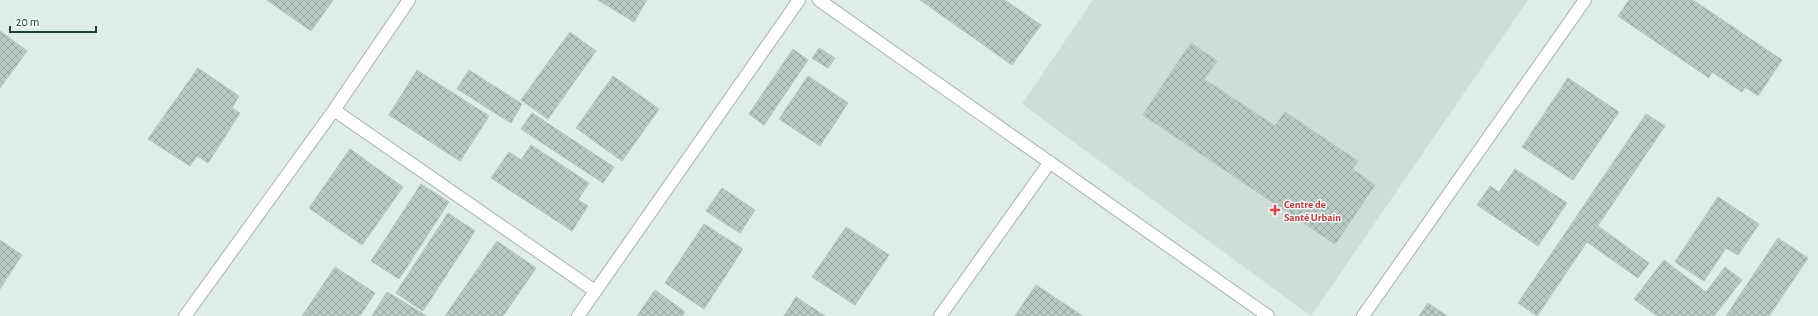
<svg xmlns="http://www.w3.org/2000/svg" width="1818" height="316" font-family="'Alegreya Sans',sans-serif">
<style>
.built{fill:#cfdcd7}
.building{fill:url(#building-cross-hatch);stroke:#b3c5c0}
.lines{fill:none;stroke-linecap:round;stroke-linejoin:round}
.minor-casing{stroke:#a3b4b0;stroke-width:14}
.minor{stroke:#fff;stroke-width:12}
.health-dot{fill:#e0444e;stroke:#f1f8f5;stroke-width:1.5}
.labels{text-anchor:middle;stroke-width:3;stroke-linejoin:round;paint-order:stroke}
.health-label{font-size:11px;font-weight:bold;fill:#be3a42;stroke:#f1f8f5;text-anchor:start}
</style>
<defs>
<pattern id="building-cross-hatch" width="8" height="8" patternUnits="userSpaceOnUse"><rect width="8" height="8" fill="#b9c9c4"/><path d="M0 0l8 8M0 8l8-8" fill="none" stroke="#96a4a0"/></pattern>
</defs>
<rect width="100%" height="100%" fill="#e0ece8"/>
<path class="built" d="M1093 0H1528L1311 316 1022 104Z"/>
<path class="building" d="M267 0H333L311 31Z
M598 0H647L634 22Z
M920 0H1005L1041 25 1012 65Z
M1629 0H1693L1782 60 1758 96 1745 87 1742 92 1712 72 1709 78 1618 16Z
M0 31 27 51 0 88Z
M570 32 596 51 548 119 521 100Z
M1191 43 1217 61 1204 79 1275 126 1285 112 1358 161 1352 169 1375 185 1335 244 1143 115Z
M819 48 835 58 828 68 812 58Z
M793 49 808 60 764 125 749 114Z
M198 68 239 96 232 108 240 113 208 163 197 156 190 166 148 139Z
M417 70 489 116 460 161 389 115Z
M469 70 522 104 511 123 457 89Z
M613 76 659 109 622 161 576 128Z
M808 76 848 103 820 146 779 119Z
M1568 78 1619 112 1573 180 1522 147Z
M532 113 614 167 603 183 521 129Z
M1646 114 1665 126 1537 316 1518 303Z
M531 145 589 183 578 200 588 206 572 231 491 178 509 152 521 160Z
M350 149 403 187 362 245 309 208Z
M1515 169 1567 203 1538 246 1477 205 1490 186 1499 192Z
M421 184 449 202 399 279 371 261Z
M722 188 755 210 740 233 706 211Z
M1718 197 1759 224 1738 255 1726 248 1704 281 1675 262Z
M448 213 475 231 423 311 396 293Z
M704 224 743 249 704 309 665 283Z
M1598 226 1649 263 1638 278 1587 242Z
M846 227 889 255 855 305 812 277Z
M1778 238 1808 258 1769 316H1726Z
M0 240 22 255 0 289Z
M497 241 536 268 503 316H445Z
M1664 260 1706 292 1725 267 1742 280 1714 316H1657L1634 299Z
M335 267 375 293 360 316H302Z
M1036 285 1083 316H1015Z
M655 290 685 312 682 316H637Z
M387 292 427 316H372Z
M796 297 825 316H784Z
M1428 303 1447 316H1419Z"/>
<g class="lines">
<defs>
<path id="minor" d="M819 0 1268 316
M334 110 595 291
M185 316 334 110 409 0
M578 316 799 0
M940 316 1050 162
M1363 316 1585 0"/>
</defs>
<use href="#minor" class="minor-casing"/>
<use href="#minor" class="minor"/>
</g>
<path class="health-dot" d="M1273 204h4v4h4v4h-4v4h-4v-4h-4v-4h4z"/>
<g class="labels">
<g class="health-label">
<text x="1284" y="208">Centre de<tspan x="1284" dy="13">Santé Urbain</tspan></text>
</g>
</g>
<path d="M10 26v6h86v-6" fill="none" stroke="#213d38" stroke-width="2"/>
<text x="16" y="26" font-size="12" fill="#213d38" stroke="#f1f8f5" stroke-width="3" paint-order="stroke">20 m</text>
</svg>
